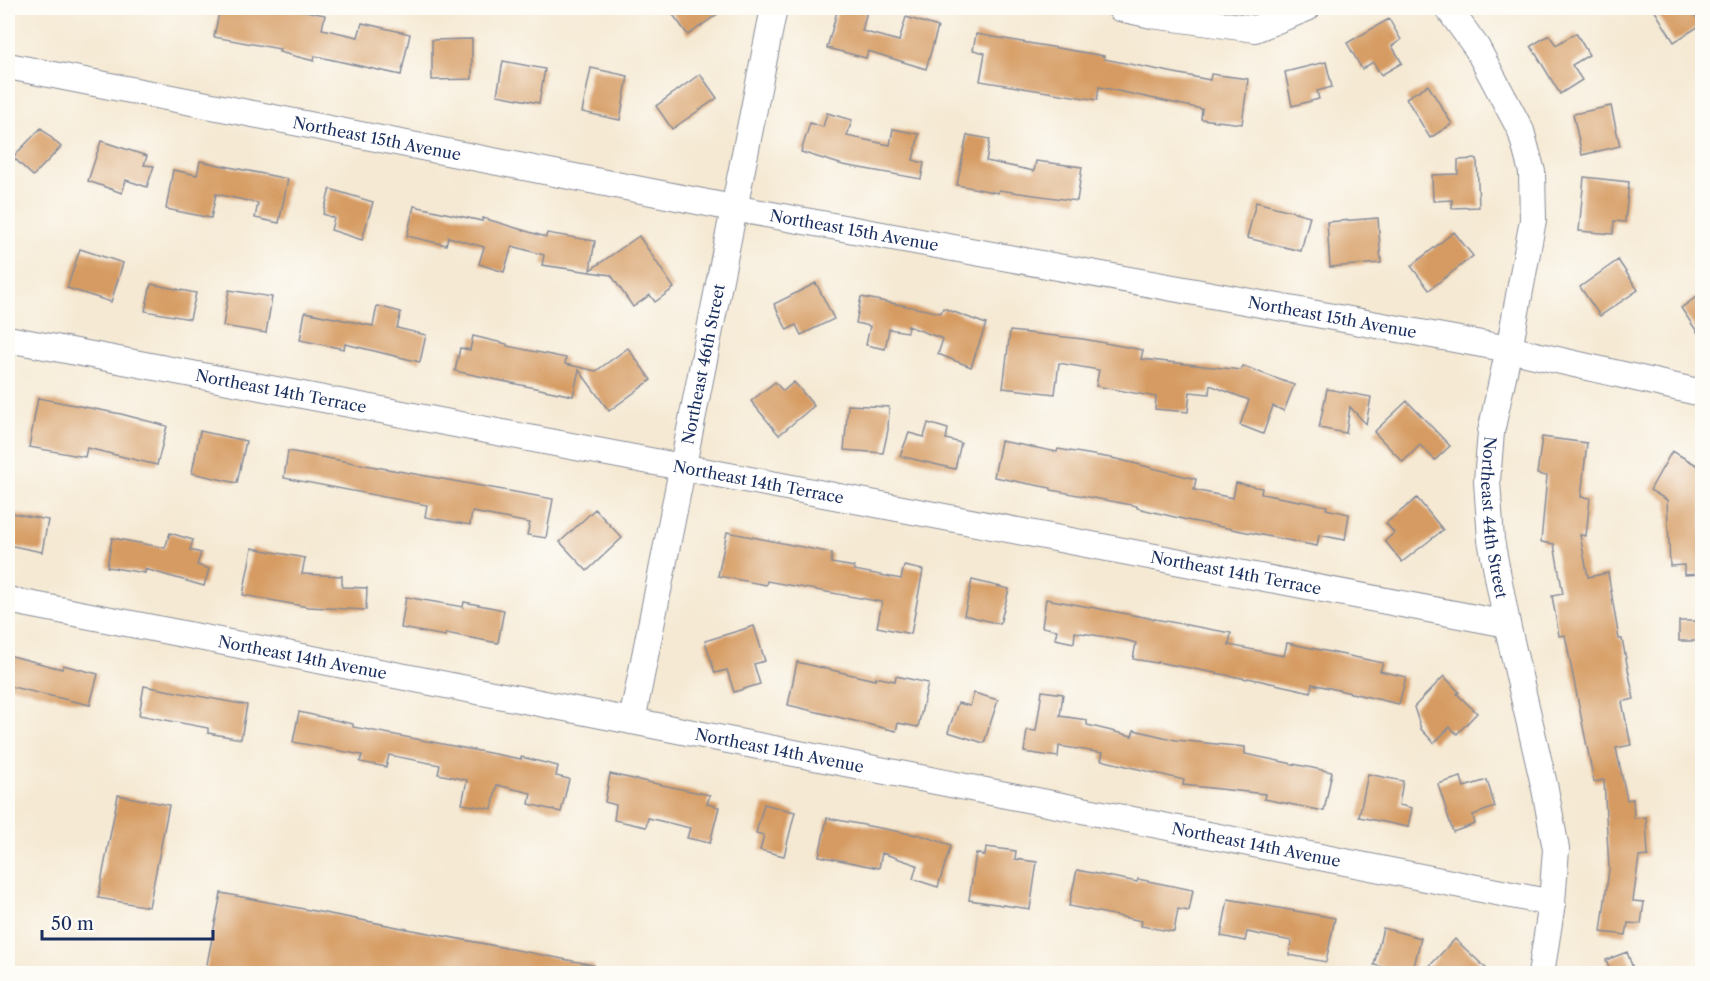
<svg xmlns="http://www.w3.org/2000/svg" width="1710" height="981" font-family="'Libre Caslon Text',serif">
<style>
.building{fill:#d69b62}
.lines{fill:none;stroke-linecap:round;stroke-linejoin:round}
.street-casing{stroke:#888c98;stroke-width:28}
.street{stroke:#fff;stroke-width:26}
.labels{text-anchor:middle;stroke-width:6;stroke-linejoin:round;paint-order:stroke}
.street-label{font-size:16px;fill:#1b2f5e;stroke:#fdfcf7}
</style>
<rect width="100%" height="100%" fill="#fdfcf7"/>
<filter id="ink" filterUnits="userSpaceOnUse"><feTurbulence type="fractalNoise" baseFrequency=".0167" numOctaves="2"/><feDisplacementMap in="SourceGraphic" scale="12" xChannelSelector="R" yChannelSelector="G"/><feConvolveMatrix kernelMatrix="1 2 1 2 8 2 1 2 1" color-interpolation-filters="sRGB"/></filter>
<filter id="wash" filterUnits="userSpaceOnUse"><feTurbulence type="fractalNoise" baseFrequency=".008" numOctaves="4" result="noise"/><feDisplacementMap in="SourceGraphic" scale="24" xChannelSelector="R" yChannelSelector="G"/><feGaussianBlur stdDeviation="1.35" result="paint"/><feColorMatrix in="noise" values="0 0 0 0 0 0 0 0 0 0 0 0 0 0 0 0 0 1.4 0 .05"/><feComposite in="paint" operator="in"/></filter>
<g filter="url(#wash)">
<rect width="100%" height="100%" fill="#f5e9d3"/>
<g id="blocks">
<path class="building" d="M220 8H291L325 15 322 29 358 37 362 23 410 34 401 75 315 56 314 61 279 52 280 49 214 37Z
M668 8H726L688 35Z
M838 8H855L867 11 862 31 899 41 906 17 938 27 926 69 868 51 866 58 827 48Z
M1653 8H1690L1701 25 1674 42Z
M1389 19 1401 40 1392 46 1402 63 1381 75 1373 62 1362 69 1347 43Z
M1576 33 1589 55 1572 65 1582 80 1560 94 1531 46 1549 35 1556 45Z
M976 34 1104 56V59L1210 80 1211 74 1248 79 1242 124 1201 119 1202 109 1099 87 1097 100 980 81 985 53 973 50Z
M472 39V79L432 80V40Z
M503 61 545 69 539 103 497 95Z
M1326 62 1332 87 1317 91 1319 99 1292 106 1285 72Z
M591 68 628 76 620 120 582 112Z
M700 74 717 98 672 129 656 106Z
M1428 85 1452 124 1430 138 1406 98Z
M1611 106 1620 146 1582 155 1573 114Z
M827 113 852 120 847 136 890 145 893 129 919 134 913 160 924 163 921 179 843 165 801 152 810 123 823 127Z
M41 128 61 147 33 176 13 157Z
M967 135 990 139 986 161 1034 171 1036 161 1082 167 1077 201 999 190 998 193 957 185Z
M101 141 147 156 144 165 154 166 147 187 126 180 122 193 88 181Z
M1477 159 1479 207 1452 208V200L1433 201 1432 175 1458 174V160Z
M200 161 288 179 279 223 255 218 258 203 216 194 211 218 166 209 173 170 197 175Z
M1584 177 1629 182 1625 222 1614 221 1613 234 1579 231Z
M330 189 373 202 362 240 331 230 334 218 323 214Z
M1256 202 1310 216 1301 251 1247 238Z
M414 206 482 221 483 218 546 237 547 233 595 241 590 270 639 236 674 288 655 302 650 295 633 307 611 275 542 265 544 255 512 246 504 272 479 264 484 247 448 237 446 245 407 236Z
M1378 218 1381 263 1330 267 1327 222Z
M1454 232 1473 256 1429 290 1411 266Z
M80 249 123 263 111 302 67 288Z
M1618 260 1638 290 1600 316 1580 287Z
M816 283 834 319 801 335 796 325 787 330 774 304Z
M151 284 196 293 190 319 145 311Z
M229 290 272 297 266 333 223 326Z
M1702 293V339L1681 308Z
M861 297 941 313 943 308 986 324 971 367 938 354 943 339 908 326 907 332 889 329 885 349 866 345 870 326 856 323Z
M377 306 401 312 397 328 426 335 420 362 345 344 344 349 300 340 305 312 373 326Z
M1010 331 1083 339 1143 350 1141 359 1241 370 1243 366 1294 385 1284 411 1273 406 1263 434 1240 425 1249 400 1210 385 1209 394 1190 392 1188 412 1155 409 1156 397 1096 386 1099 370 1059 363 1055 394 1003 388Z
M473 336 507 344V346L566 358 565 364 596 371 628 348 651 380 609 411 579 370 573 396 455 371 460 348 470 350Z
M775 382 783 391 794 382 814 406 779 435 751 401Z
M1327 389 1371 397 1366 424 1350 407 1346 433 1319 428Z
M38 398 121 414 167 426 157 465 87 448 85 457 29 447Z
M1407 401 1450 446 1435 460 1420 445 1403 462 1374 432Z
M848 405 889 407 888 430 883 453 844 450Z
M928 423 948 429 946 439 961 443 955 469 900 456 909 433 924 437Z
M200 431 246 441 237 483 192 473Z
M1542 437 1587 443 1581 497 1590 498 1586 536 1580 535 1588 577 1608 573 1619 639H1622L1634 699 1622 702 1631 745 1616 748 1627 800 1633 799 1634 818 1646 817 1648 856 1639 857 1633 901 1644 902 1641 924 1628 923 1626 935 1601 932 1609 869 1604 780 1594 782 1565 635 1559 636 1552 596 1563 594 1554 544 1541 542 1547 476 1537 474Z
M1001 441 1057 452 1058 449 1117 459 1196 479 1194 490 1233 498 1236 483 1262 488 1261 494 1327 506 1326 509 1349 514 1345 540 1319 535 1317 546 1187 520 1137 508V506L1051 490V488L994 477Z
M288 451 553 499 546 538 527 535 530 523 472 512 470 525 425 517 427 505 284 478Z
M1672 451 1702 468V574L1684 575V565L1670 566 1667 500 1650 490Z
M1417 498 1443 530 1402 562 1385 541 1394 533 1386 523Z
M595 509 622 538 587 571 560 542Z
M12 513 48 520 42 552 8 545Z
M727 532 832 553 831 563 854 567V570L901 579 904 566 923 570 911 634 877 627 882 602 767 581 766 585 718 576Z
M170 533 193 540 190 550 201 553 197 565 209 569 204 586 145 569V573L107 567 112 538 165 548Z
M252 548 305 558 302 574 342 576V587L367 588 366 610 308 607 243 595Z
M972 580 1009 589 1000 624 964 615Z
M406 597 463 607 464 602 504 610 498 643 446 633 445 636 401 628Z
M1046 599 1231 633 1229 645 1284 656 1287 643 1383 663 1380 671 1406 677 1399 704 1312 684 1311 692 1248 678 1247 679 1157 662V663L1133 659 1136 643 1125 640 1075 632 1074 643 1055 639 1057 630 1042 627Z
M1679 621H1702V641H1679Z
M754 626 765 661 754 664 760 684 734 692 727 670 715 673 705 641Z
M8 655 62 669 63 665 98 674 90 705 8 686Z
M797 662 875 680 876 677 895 681 896 676 928 683 918 727 898 723 896 731 788 705Z
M1444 676 1459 692 1457 694 1477 713 1457 734 1450 727 1434 743 1421 729 1414 707Z
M144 686 247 705 241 739 208 733V728L139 715Z
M1042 691 1063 694 1060 716 1087 720V725L1132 736 1134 730 1176 740 1245 747V754L1332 772 1324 811 1264 799 1265 794 1183 785 1184 780 1101 760 1103 753 1059 746 1058 757 1024 752 1027 730 1036 731Z
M974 693 998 700 984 743 948 732 958 703 970 706Z
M299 712 353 724V727L521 759V757L558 766 556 776 569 779 561 812 529 804 531 793 497 785 492 809 462 804 467 780 438 774 440 765 389 755 386 767 360 762 362 755 293 742Z
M610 774 710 795 707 804 719 807 710 843 687 838 690 828 648 818 646 827 614 820 616 805 605 802Z
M1368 774 1403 781 1399 805 1412 808 1408 827 1359 817Z
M1461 777 1464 787 1487 780 1495 807 1473 815 1475 824 1453 832 1438 784Z
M118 795 169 805 149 907 98 898Z
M764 804 795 812 784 856 760 850 764 835 756 833Z
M827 818 916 835 917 834 951 845 938 887 913 879 917 865 882 853 879 868 819 856Z
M986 847 1016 851 1015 859 1037 862 1030 909 969 900 976 853 985 856Z
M1077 870 1137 882 1138 879 1193 890 1189 911 1178 909 1174 932 1141 926 1142 921 1069 906Z
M221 893 594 965 593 974H205Z
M1228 899 1335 918 1326 962 1289 955 1292 941 1247 932 1245 941 1221 936Z
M1383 928 1421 938 1412 974 1374 965Z
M1455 939 1492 974H1422Z
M1627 952 1635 974H1611L1606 960Z"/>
</g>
</g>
<g filter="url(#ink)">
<use href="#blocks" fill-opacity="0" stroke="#888c98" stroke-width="1.5"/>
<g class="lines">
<defs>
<g id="street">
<path d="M1120 8 1152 15 1255 29 1307 8"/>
<path id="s1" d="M1448 8 1477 48 1521 131 1532 172 1533 220 1511 339 1491 432 1487 481 1491 540 1507 624 1545 789 1556 849 1552 903 1541 974"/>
<path id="s2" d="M8 66 733 208 1509 349 1702 393"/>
<path id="s3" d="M8 339 1507 624"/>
<path id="s4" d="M8 600 632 721 1552 903"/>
<path id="s5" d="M632 721 774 8"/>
</g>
</defs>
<use href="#street" class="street-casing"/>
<use href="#street" class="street"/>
</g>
</g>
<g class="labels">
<g class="street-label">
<text dy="6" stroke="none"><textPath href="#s2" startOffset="376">Northeast 15th Avenue</textPath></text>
<text dy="6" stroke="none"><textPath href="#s2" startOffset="862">Northeast 15th Avenue</textPath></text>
<text dy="6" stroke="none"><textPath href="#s2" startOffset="1348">Northeast 15th Avenue</textPath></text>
<text dy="6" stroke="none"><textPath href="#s5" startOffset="364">Northeast 46th Street</textPath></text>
<text dy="6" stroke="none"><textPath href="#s3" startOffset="278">Northeast 14th Terrace</textPath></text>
<text dy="6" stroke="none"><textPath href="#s3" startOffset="764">Northeast 14th Terrace</textPath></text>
<text dy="6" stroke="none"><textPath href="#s1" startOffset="536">Northeast 44th Street</textPath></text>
<text dy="6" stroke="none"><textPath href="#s3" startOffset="1250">Northeast 14th Terrace</textPath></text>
<text dy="6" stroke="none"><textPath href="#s4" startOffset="300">Northeast 14th Avenue</textPath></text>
<text dy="6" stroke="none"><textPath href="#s4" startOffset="786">Northeast 14th Avenue</textPath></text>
<text dy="6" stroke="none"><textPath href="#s4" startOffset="1272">Northeast 14th Avenue</textPath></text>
</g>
</g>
<rect width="1710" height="981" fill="none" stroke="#fdfcf7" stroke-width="30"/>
<path d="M42 930v9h171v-9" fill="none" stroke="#1b2f5e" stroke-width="3"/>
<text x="51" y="930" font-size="18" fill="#1b2f5e" stroke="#fdfcf7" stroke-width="4.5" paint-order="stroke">50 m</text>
</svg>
